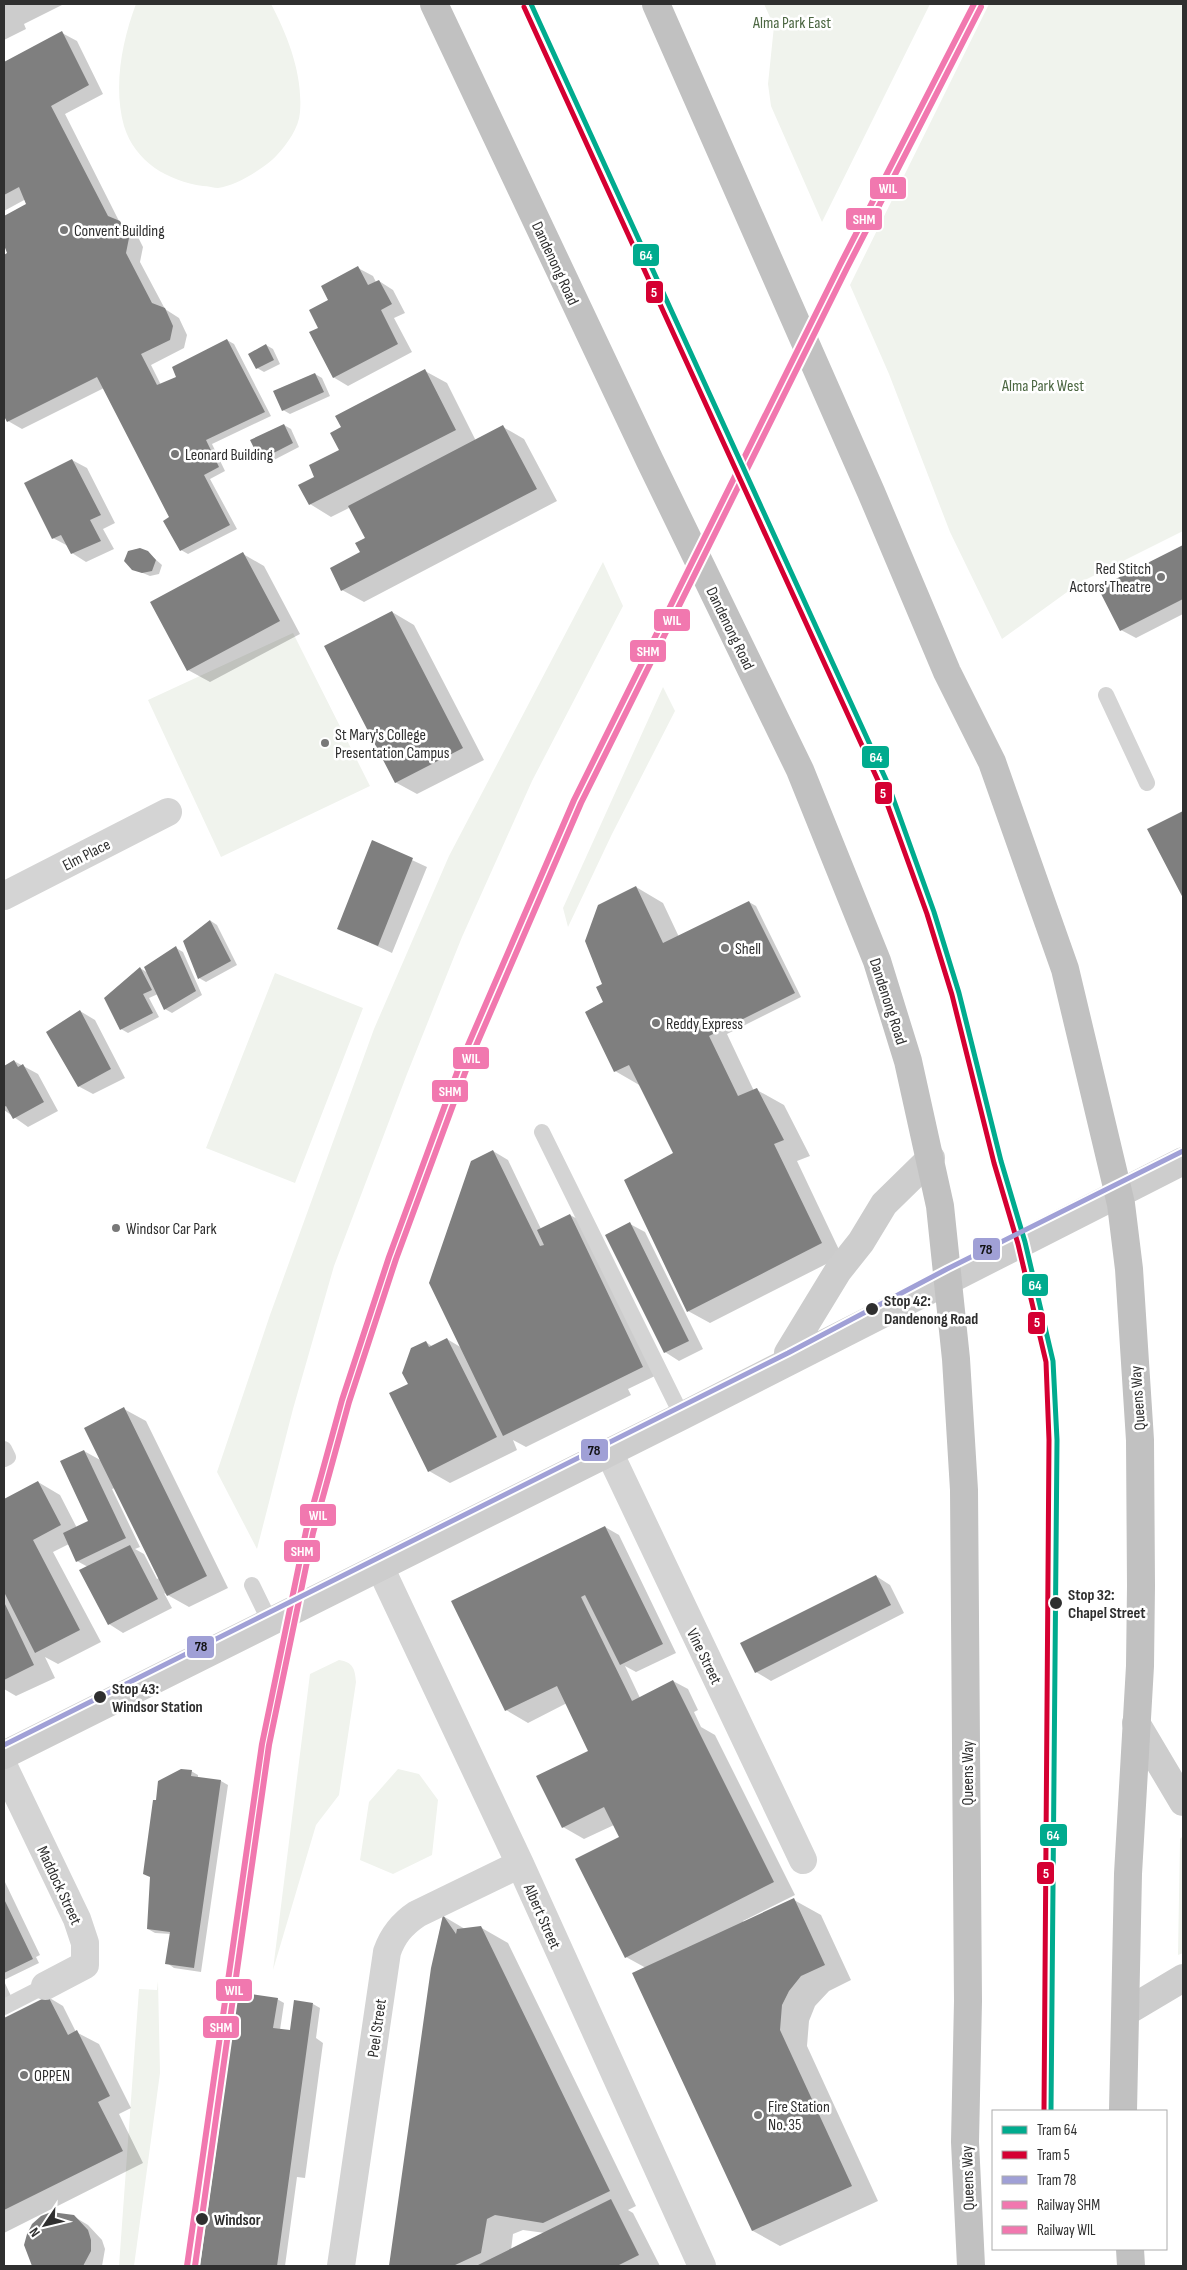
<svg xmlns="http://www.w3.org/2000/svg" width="1187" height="2270" font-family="'Sofia Sans Condensed',sans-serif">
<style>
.green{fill:#f0f3ed}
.shadow{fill:#0003;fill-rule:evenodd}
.building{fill:#7f7f7f}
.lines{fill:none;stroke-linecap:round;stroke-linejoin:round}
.lane{stroke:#d4d4d4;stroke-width:16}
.street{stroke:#d4d4d4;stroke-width:28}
.secondary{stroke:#cdcdcd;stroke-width:28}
.highway{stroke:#c1c1c1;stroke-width:28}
.rail-1-casing{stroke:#fff;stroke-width:10}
.rail-2-casing{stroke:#fff;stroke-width:10}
.rail-1{stroke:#f178af;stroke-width:6}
.rail-2{stroke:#f178af;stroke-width:6}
.tram-1-casing{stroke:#fff;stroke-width:9}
.tram-2-casing{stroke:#fff;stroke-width:9}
.tram-3-casing{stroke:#fff;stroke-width:9}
.tram-1{stroke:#00ab8e;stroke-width:5}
.tram-2{stroke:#d50032;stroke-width:5}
.tram-3{stroke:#a0a0d6;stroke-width:5}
.poi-dot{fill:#787878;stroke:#fff;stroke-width:2}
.stop-dot{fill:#2f2f2f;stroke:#fff;stroke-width:2}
.labels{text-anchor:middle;stroke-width:5;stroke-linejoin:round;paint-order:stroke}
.park-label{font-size:16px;fill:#4b6641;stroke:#fff}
.poi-label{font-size:16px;fill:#2f2f2f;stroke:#fff;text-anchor:start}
.street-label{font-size:16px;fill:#2f2f2f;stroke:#fff}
.stop-label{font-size:16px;font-weight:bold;fill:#2f2f2f;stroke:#fff;text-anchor:start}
.line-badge{stroke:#fff;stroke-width:2}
.badge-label{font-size:14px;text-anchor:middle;font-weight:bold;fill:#fff}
.pale-badge-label{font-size:14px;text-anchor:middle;font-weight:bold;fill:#111}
</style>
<rect width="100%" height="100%" fill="#fff"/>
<path class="green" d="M136 4H271C288 36 303 75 300 112 299 128 287 144 277 155 265 168 236 186 218 188 214 188 208 186 203 186 168 181 135 162 124 126 113 87 122 41 136 4Z
M764 4H930L822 222 771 106 768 84 774 26Z
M989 4H1183V531L1081 582 1002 639 950 532 889 374 850 285Z
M603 562 623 606 532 781 462 937 407 1074 334 1266 293 1409 257 1549 217 1472 270 1315 374 1029 449 856Z
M293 633 370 786 221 857 148 700Z
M663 687 675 711 612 834 568 927 563 908Z
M275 973 363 1008 295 1183 206 1148Z
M339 1660C353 1662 355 1669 356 1682L339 1795 316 1825 273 1970 310 1674Z
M398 1769 419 1774 438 1800 432 1855 393 1874 360 1860 369 1802Z
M1182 1837 1183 1953 1178 1955 1180 1839Z
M158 1981 160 2073 134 2266H119L139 1989 157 1990Z"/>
<path class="shadow" d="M4 4H64L24 24 26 29 4 40Z
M62 33 77 41 103 94 65 114 120 223 135 231 143 247 140 262 165 309 179 318 187 335 184 348 151 365 161 385 178 378 227 340 234 344 271 416 212 444 225 471 210 479 237 529 188 554 181 550 171 518 104 388 22 429 8 421 4 414V256L9 254 4 242V217L28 204 26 199 4 211V63Z
M358 268 373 276 376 282 379 281 393 290 405 313 394 318 412 352 348 386 333 377 320 328 329 300Z
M266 345 273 349 280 364 264 372 257 368Z
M425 371 447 383 476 441 503 427 524 439 557 501 364 602 342 590 367 539 351 507 331 517 310 504 300 485 316 477 341 451 343 428Z
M315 374 322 378 330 396 290 414 283 410Z
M284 425 291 429 299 447 268 463 261 459Z
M72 460 87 468 115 523 103 529 114 549 86 562 72 553 68 546 53 538Z
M1183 546V614L1136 638 1121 630 1100 589Z
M147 552 162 565 159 574 150 576 133 569Z
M243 554 264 566 300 634 210 682 188 670Z
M392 612 414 625 484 760 417 794 395 782Z
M1183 812V895L1149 830Z
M373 842 427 867 392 953 338 928Z
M636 887 663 903 679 937 749 902 756 906 801 997 727 1034 754 1091 757 1090 784 1105 810 1156 797 1161 842 1256 710 1323 688 1311 675 1154 641 1086 615 1071 586 1012 604 1002V984Z
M211 921 217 925 237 965 206 982 199 978Z
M176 948 183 952 202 995 172 1013 165 1009 158 994 149 998 159 1017 128 1033 121 1029 140 968 148 973Z
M80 1011 95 1020 125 1078 93 1094 78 1086Z
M14 1061 38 1074 58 1111 28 1127 4 1110V1067Z
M493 1151 508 1160 541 1229 570 1215 585 1223 657 1375 628 1389 631 1395 526 1447 513 1440 517 1450 450 1483 429 1471 410 1385 426 1342 433 1347 447 1339 462 1348Z
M630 1224 645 1232 703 1349 679 1361 665 1352Z
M124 1409 146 1421 228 1588 189 1607 164 1593 172 1608 123 1633 109 1624 88 1567 77 1561 69 1544 53 1552 101 1642 58 1664 45 1657 55 1678 16 1696 4 1689V1500L38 1482 60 1495 77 1528 90 1522 84 1451 102 1461ZM115 1488 159 1578 157 1579 144 1554 135 1549 140 1547 112 1489Z
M605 1527 619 1535 676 1653 636 1672 625 1666 640 1698 673 1681 688 1689 698 1710 694 1712 701 1727 715 1735 795 1895 743 1921 744 1923 794 1900 821 1915 851 1980 829 1991 815 2006 809 2021 807 2046 878 2201 780 2246 753 2231 634 1974 646 1968 626 1957 621 1838 614 1825 584 1839 563 1827 590 1751 567 1703 528 1723 506 1710 453 1601Z
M876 1576 890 1585 904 1613 771 1681 756 1672Z
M191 1771 198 1775V1778L221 1781 228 1785 201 1972 174 1968 167 1963 171 1934 155 1933 148 1929 162 1803Z
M4 1880 40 1955 36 1957 39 1963 4 1980Z
M443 1916 465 1929 480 1927 508 1943 636 2206 628 2210 633 2213 660 2266H390L432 1968ZM523 2230 545 2233 511 2250 513 2234Z
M4 1981 11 1996 4 2000Z
M239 1993 277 1999 284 2003 280 2030 297 2032 313 2004 320 2008 316 2038 323 2043 305 2178 297 2177 285 2266H201Z
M48 1997 63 2006 76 2032 99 2044 131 2108 119 2114 143 2163 4 2233V2019Z
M73 2216 88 2225 102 2240 105 2249 102 2266H34Z"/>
<path class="building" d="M62 31 89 85 51 106 108 216 120 221 129 238 126 253 152 303 165 308 173 326 170 340 141 354 157 385 176 377 172 367 227 339 265 412 206 440 219 467 204 475 230 525 180 551 163 521 169 517 97 377 7 422 4 416V255L7 253 4 245V216L26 204 19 187 4 195V62Z
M358 266 368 285 379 280 392 304 381 310 398 344 333 378 309 332 318 328 309 310 328 300 321 286Z
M266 344 274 360 256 369 248 354Z
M425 369 456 430 309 505 298 485 314 477 309 465 339 450 330 433 341 427 335 416Z
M315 373 324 392 282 411 273 391Z
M284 424 293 443 260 460 250 440Z
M503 425 537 489 341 591 330 568 360 552 355 543 365 538 348 506Z
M72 459 101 515 90 520 101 541 71 554 61 535 52 539 24 483Z
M1183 545V599L1120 631 1098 588Z
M140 548 148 551 156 560 152 571 142 573 132 570 124 561 128 551Z
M243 552 280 621 187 671 150 602Z
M392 611 463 748 395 783 324 646Z
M1183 811V898L1147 829Z
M372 840 413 858 378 946 337 929Z
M636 886 663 943 749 901 795 993 709 1036 738 1096 757 1088 784 1140 774 1144 822 1243 687 1312 624 1180 673 1153 629 1065 614 1072 585 1012 603 1002 596 987 602 984 585 941 598 905Z
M210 920 231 961 198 979 183 941Z
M176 946 196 991 164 1010 144 967Z
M140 967 152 990 143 994 153 1013 120 1030 104 998Z
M80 1010 111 1069 78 1087 46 1032Z
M14 1060 18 1067 23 1064 44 1102 13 1119 6 1106 4 1107V1066Z
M493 1150 540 1246 544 1245 537 1230 570 1214 643 1367 503 1436 429 1283 471 1161Z
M630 1222 689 1341 664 1353 605 1235Z
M447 1338 497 1437 428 1472 389 1393 408 1384 402 1373 411 1348 426 1341 429 1347Z
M124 1407 207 1576 167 1596 84 1428Z
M84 1450 126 1538 76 1562 63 1533 88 1521 60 1461Z
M38 1481 61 1525 33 1540 80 1630 35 1653 4 1592V1499Z
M605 1526 663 1644 620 1665 585 1595 581 1597 632 1701 673 1680 774 1882 625 1958 575 1859 619 1837 604 1807 562 1828 536 1776 588 1751 557 1686 505 1711 451 1601Z
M130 1545 158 1599 108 1625 79 1570Z
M876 1575 891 1605 755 1673 740 1643Z
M4 1602 34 1665 4 1680Z
M181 1769 192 1770 191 1776 221 1780 194 1968 165 1964 170 1932 147 1929 150 1877 143 1874 153 1800H156L158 1781Z
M794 1898 825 1965 801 1976 789 1991 782 2005 780 2030 852 2186 752 2231 632 1973Z
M4 1899 33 1959 4 1973Z
M443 1915 456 1934 457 1929 481 1926 610 2191 543 2223 495 2215 487 2219 481 2253 453 2266H389L431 1968Z
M238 1992 278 1998 273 2028 290 2030 294 2000 313 2003 277 2266H200Z
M48 1996 68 2035 77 2030 110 2096 98 2102 123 2151 4 2210V2018Z
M611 2199 639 2255 617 2266H476Z
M51 2212 74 2215 88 2230 91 2240V2251L83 2266H32L24 2245 27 2234 32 2224 41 2216Z"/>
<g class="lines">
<path class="lane" d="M1106 695 1147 783
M542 1132 682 1416
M4 1449 8 1457 4 1459
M252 1585 270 1622
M4 2007 45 1986"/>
<path class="street" d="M4 896 168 812
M609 1452 803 1860
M380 1567 520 1864 702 2266
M4 1767 77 1919 85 1943V1965L45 1986
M341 2266 387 1952C393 1935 402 1924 417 1914L520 1864"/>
<path class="secondary" d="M787 1362 788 1353 838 1271 861 1242 884 1204 931 1158
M1136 1723 1183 1802
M4 1755 682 1416 1183 1161
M1126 2012 1183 1978"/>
<path class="highway" d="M434 4 650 461 800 770 877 961 908 1061 940 1206 956 1359 964 1490 968 2001 965 2142 971 2266
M656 4 871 492 947 672 992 762 1065 969 1121 1204 1129 1269 1140 1440 1141 1586 1140 1666 1128 1874 1123 2111
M1130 2249 1131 2266"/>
<defs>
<path id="rail-1" d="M187 2266 262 1744 306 1531 342 1400 389 1257 462 1059 574 800 840 265 974 4"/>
<path id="rail-2" d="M195 2266 269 1745 313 1533 349 1402 396 1259 469 1062 581 803 847 268 981 7"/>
</defs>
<use href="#rail-1" class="rail-1-casing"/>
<use href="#rail-2" class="rail-2-casing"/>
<use href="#rail-1" class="rail-1"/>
<use href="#rail-2" class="rail-2"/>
<defs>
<path id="tram-1" d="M531 4 888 784 934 912 959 993 1001 1161 1025 1242 1053 1361 1057 1440 1051 2111"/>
<path id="tram-2" d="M524 7 881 787 927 914 952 995 994 1163 1018 1244 1046 1362 1049 1440 1044 2111"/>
<path id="tram-3" d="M4 1745 788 1353 947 1269 1183 1151"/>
</defs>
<use href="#tram-1" class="tram-1-casing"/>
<use href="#tram-2" class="tram-2-casing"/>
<use href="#tram-3" class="tram-3-casing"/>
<use href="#tram-1" class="tram-1"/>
<use href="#tram-2" class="tram-2"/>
<use href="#tram-3" class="tram-3"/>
</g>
<g class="poi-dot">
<circle cx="64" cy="230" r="5"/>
<circle cx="175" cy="454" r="5"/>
<circle cx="1161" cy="577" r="5"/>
<circle cx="325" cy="743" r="5"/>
<circle cx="725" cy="948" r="5"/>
<circle cx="656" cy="1023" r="5"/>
<circle cx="116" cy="1228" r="5"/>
<circle cx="24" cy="2075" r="5"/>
<circle cx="758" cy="2115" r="5"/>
</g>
<g class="stop-dot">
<circle cx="872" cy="1309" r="7"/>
<circle cx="1056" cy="1603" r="7"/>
<circle cx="100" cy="1697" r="7"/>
<circle cx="202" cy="2219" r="7"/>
</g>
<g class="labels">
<g class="park-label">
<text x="792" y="28">Alma Park East</text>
<text x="1043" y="391">Alma Park West</text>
</g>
<g class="poi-label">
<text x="74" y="236">Convent Building</text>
<text x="185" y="460">Leonard Building</text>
<text x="1151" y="574" text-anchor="end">Red Stitch<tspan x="1151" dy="18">Actors' Theatre</tspan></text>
<text x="335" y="740">St Mary's College<tspan x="335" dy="18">Presentation Campus</tspan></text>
<text x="735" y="954">Shell</text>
<text x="666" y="1029">Reddy Express</text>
<text x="126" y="1234">Windsor Car Park</text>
<text x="34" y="2081">OPPEN</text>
<text x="768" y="2112">Fire Station<tspan x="768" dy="18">No. 35</tspan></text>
</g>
<g class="street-label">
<text transform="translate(556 263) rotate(65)" y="6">Dandenong Road</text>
<text transform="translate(731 628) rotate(64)" y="6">Dandenong Road</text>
<text transform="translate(86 854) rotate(-27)" y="6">Elm Place</text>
<text transform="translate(889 1001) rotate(72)" y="6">Dandenong Road</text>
<text transform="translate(1137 1398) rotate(-94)" y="6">Queens Way</text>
<text transform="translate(705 1656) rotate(64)" y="6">Vine Street</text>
<text transform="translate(967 1773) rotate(-90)" y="6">Queens Way</text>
<text transform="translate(60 1885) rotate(65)" y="6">Maddock Street</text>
<text transform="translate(543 1916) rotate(66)" y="6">Albert Street</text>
<text transform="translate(376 2028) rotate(-82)" y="6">Peel Street</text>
<text transform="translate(967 2178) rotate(-92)" y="6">Queens Way</text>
</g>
<g class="stop-label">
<text x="884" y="1306">Stop 42:<tspan x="884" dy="18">Dandenong Road</tspan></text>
<text x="1068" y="1600">Stop 32:<tspan x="1068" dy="18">Chapel Street</tspan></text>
<text x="112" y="1694">Stop 43:<tspan x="112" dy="18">Windsor Station</tspan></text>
<text x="214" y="2225">Windsor</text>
</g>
</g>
<g class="line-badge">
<rect x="869" y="176" width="38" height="24" rx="5" fill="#f178af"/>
<rect x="845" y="207" width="38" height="24" rx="5" fill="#f178af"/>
<rect x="632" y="243" width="28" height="24" rx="5" fill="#00ab8e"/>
<rect x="645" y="280" width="19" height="24" rx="5" fill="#d50032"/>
<rect x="653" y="608" width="38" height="24" rx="5" fill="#f178af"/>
<rect x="629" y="639" width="38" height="24" rx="5" fill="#f178af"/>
<rect x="861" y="745" width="29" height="24" rx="5" fill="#00ab8e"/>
<rect x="874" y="781" width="19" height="24" rx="5" fill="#d50032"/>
<rect x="452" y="1046" width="38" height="24" rx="5" fill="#f178af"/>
<rect x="431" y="1079" width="38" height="24" rx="5" fill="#f178af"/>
<rect x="972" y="1237" width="29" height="24" rx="5" fill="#a0a0d6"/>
<rect x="1021" y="1273" width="28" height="24" rx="5" fill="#00ab8e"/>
<rect x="1027" y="1311" width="19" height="24" rx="5" fill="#d50032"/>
<rect x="580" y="1438" width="29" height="24" rx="5" fill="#a0a0d6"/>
<rect x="299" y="1503" width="38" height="24" rx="5" fill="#f178af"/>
<rect x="283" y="1539" width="38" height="24" rx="5" fill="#f178af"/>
<rect x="186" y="1635" width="29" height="24" rx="5" fill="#a0a0d6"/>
<rect x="1039" y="1823" width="29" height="24" rx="5" fill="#00ab8e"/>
<rect x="1036" y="1861" width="19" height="24" rx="5" fill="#d50032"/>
<rect x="215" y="1978" width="38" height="24" rx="5" fill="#f178af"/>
<rect x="202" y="2015" width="38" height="24" rx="5" fill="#f178af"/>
</g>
<g class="badge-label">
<text x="888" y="193">WIL</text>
<text x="864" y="224">SHM</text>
<text x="646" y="260">64</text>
<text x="654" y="297">5</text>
<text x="672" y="625">WIL</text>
<text x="648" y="656">SHM</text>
<text x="876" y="762">64</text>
<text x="883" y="798">5</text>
<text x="471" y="1063">WIL</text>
<text x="450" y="1096">SHM</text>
<text x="1035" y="1290">64</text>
<text x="1037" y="1327">5</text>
<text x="318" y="1520">WIL</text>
<text x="302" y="1556">SHM</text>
<text x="1053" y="1840">64</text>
<text x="1046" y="1878">5</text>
<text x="234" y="1995">WIL</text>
<text x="221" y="2032">SHM</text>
</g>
<g class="pale-badge-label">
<text x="986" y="1254">78</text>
<text x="594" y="1455">78</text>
<text x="201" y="1651">78</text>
</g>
<rect width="1187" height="2270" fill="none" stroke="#2f2f2f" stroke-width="10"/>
<rect x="992" y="2110" width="175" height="140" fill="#ffffff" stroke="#acacac"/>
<rect x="1002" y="2126" width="25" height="8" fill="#00ab8e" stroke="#acacac"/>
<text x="1037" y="2135" font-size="15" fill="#2f2f2f">Tram 64</text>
<rect x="1002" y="2151" width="25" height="8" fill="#d50032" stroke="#acacac"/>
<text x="1037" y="2160" font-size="15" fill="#2f2f2f">Tram 5</text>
<rect x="1002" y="2176" width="25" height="8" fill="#a0a0d6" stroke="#acacac"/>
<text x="1037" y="2185" font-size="15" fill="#2f2f2f">Tram 78</text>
<rect x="1002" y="2201" width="25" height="8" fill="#f178af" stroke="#acacac"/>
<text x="1037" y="2210" font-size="15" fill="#2f2f2f">Railway SHM</text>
<rect x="1002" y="2226" width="25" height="8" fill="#f178af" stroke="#acacac"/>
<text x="1037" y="2235" font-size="15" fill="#2f2f2f">Railway WIL</text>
<g transform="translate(45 2225) rotate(235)" stroke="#ffffff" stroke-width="4" paint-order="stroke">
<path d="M0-4L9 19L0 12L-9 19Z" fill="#2f2f2f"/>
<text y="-8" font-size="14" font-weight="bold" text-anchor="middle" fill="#2f2f2f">N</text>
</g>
</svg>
